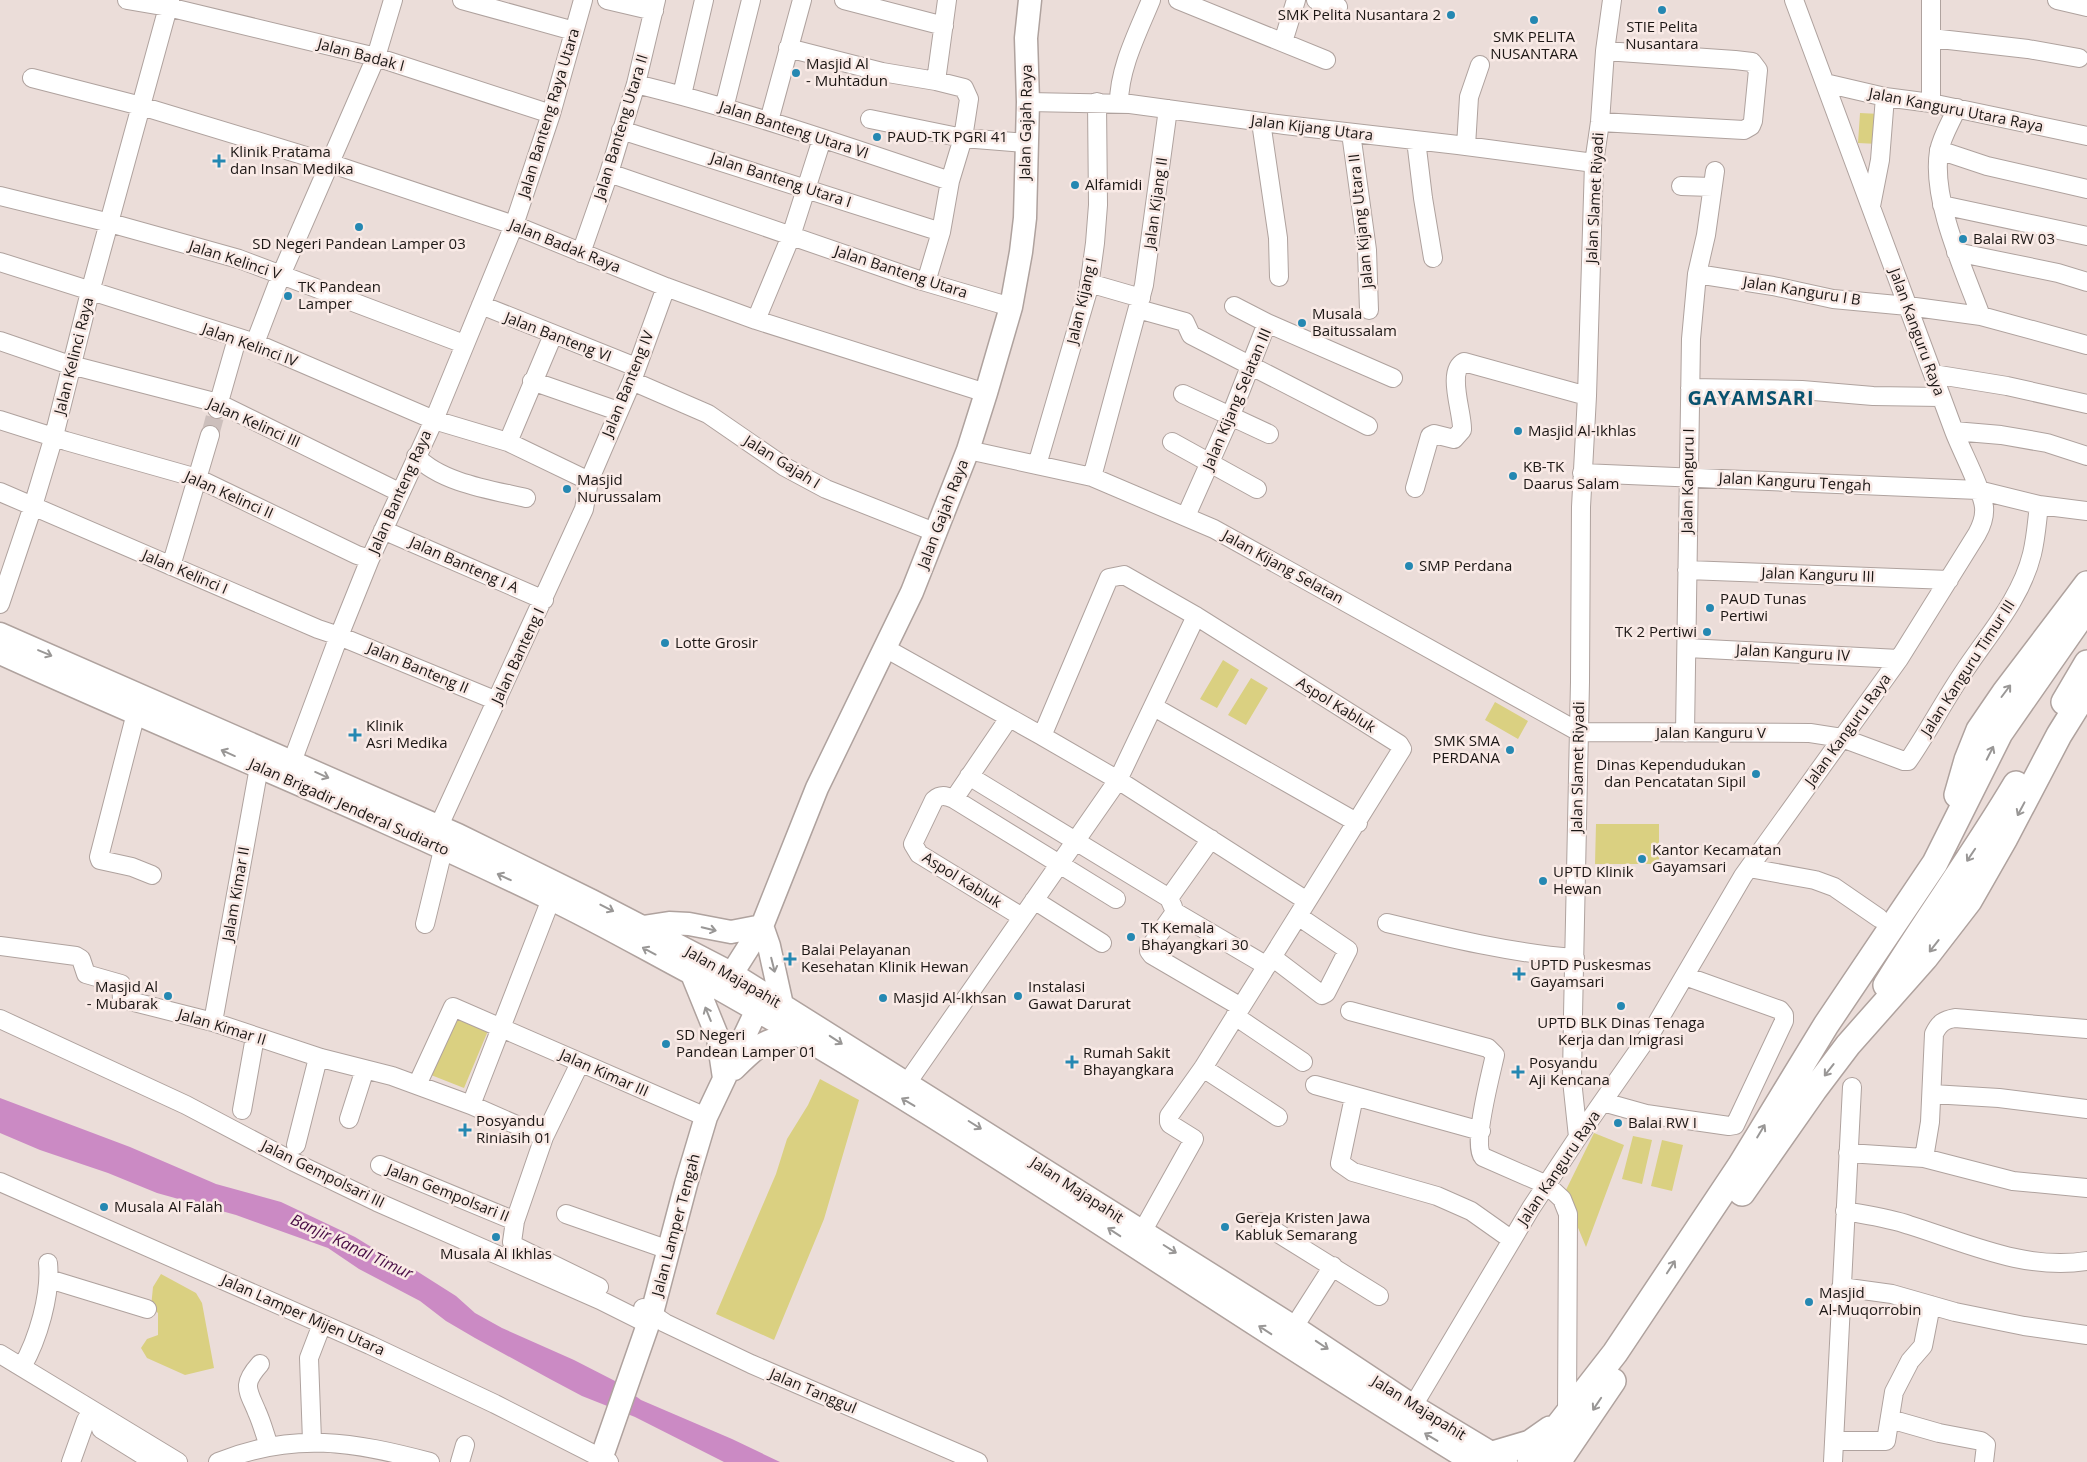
<svg xmlns="http://www.w3.org/2000/svg" width="2087" height="1462" font-family="'Open Sans',sans-serif">
<style>
.green{fill:#dad081}
.water{fill:#cb8ac4}
.lines{fill:none;stroke-linecap:round;stroke-linejoin:round}
.minor-tunnel{stroke:#ccbfbc;stroke-width:18;stroke-dasharray:18 9;stroke-linecap:butt}
.minor-casing{stroke:#afa29e;stroke-width:20}
.major-casing{stroke:#afa29e;stroke-width:25}
.highway-casing{stroke:#afa29e;stroke-width:28}
.minor{stroke:#fff;stroke-width:18}
.major{stroke:#fff;stroke-width:22}
.highway{stroke:#fff;stroke-width:25}
.oneway{stroke:#999796}
.poi-dot{fill:#2588b2;stroke:#f9eae6;stroke-width:2}
.labels{text-anchor:middle;stroke-width:5;stroke-linejoin:round;paint-order:stroke}
.poi-label{font-size:15px;fill:#1c1715;stroke:#f9eae6;text-anchor:start}
.street-label{font-size:15px;fill:#1c1715;stroke:#f9eae6}
.water-label{font-size:16px;font-style:italic;fill:#470c44;stroke:#f9eae6}
.district-label{font-size:20px;font-weight:bold;letter-spacing:1px;fill:#09526f;stroke:#f9eae6}
</style>
<rect width="100%" height="100%" fill="#ebddd9"/>
<path class="green" d="M1860 113 1880 114 1878 144 1858 143Z
M1223 660 1239 670 1217 708 1200 699Z
M1251 678 1268 688 1246 725 1228 715Z
M1495 702 1528 721 1518 739 1485 720Z
M1596 824H1659V864H1595Z
M457 1013 490 1026 464 1088 431 1075Z
M820 1079 859 1100 824 1219 774 1340 716 1314 776 1174 787 1139 808 1105Z
M1594 1133 1624 1145 1586 1247 1564 1194Z
M1633 1136 1652 1140 1642 1184 1622 1179Z
M1662 1140 1683 1145 1672 1191 1651 1186Z
M161 1274 196 1293 202 1303 214 1368 185 1375 147 1358 141 1348 147 1339 158 1335V1313L151 1307 153 1287Z"/>
<path class="water" d="M0 1098 130 1147 216 1184 281 1202 355 1237 399 1264 415 1270 456 1296 475 1313 502 1328 574 1360 615 1381 641 1400 732 1439 780 1462H724L635 1417 582 1396 550 1379 475 1338 446 1321 420 1301 359 1269 328 1248 236 1215 157 1193 108 1173 40 1150 0 1133Z"/>
<g class="lines">
<path class="minor-tunnel" d="M210 435 217 409"/>
<defs>
<path id="minor" d="M127 0 168 7 376 57 551 114
M462 0 574 31
M607 0 654 11
M844 0 944 26
M1178 0 1326 60
M1316 0 1338 7
M2057 0 2087 7
M1931 38 2028 49 2079 58
M1283 42 1296 0
M788 48 882 72 936 81
M32 78 141 106 329 163 514 225 666 287 756 320 986 393
M1825 83 1885 97 1931 103 2087 136
M636 84C742 110 846 146 950 181
M682 95 704 0
M1028 102 1130 104 1285 125 1458 145 1594 163
M1119 103C1119 68 1138 32 1151 0
M1931 103V0
M724 108 751 0
M1957 108C1951 122 1942 136 1939 151 1931 200 1964 270 1981 316
M870 119 963 138 1026 143
M769 121 802 0
M1261 122 1278 238 1279 277
M1600 122 1744 130 1751 126 1753 121 1758 70 1752 62 1735 60 1605 51
M621 130 941 232
M1351 133 1367 250 1369 310
M1416 140 1423 198 1433 258
M1466 146 1469 97 1480 65
M1939 150 1987 166 2087 189
M609 173 919 280 1011 307
M1681 186 1712 187
M0 196 110 223 239 259 464 344
M1942 205 2087 236
M1871 206 1880 160 1885 97
M1956 252 2058 273 2087 282
M581 253 609 173 636 84 656 0
M0 262 255 343 434 420 508 442 589 481
M1697 274 1773 286 1833 299 1908 306 1981 316 2087 345
M926 282 941 232 950 181 963 138 969 99 964 88 936 81 947 0
M1089 283 1141 298
M481 305 636 367
M1234 306 1267 323
M1138 309 1185 322 1191 335 1368 426
M756 320 791 236 822 139
M0 341 67 364 218 403 399 492
M255 343 281 275 376 57 393 0
M1933 374 2007 386 2087 404
M532 381 618 411
M632 381 708 414 785 467 826 489 937 533
M1690 388 1802 390 1873 396 1941 397
M1183 394 1269 434
M217 409 237 339
M0 420 66 441 197 478 357 555 370 559
M1954 431 2001 435 2047 443 2087 456
M508 442 553 335
M1172 442 1257 489
M968 450 1092 477 1214 529 1579 732 1810 733 1842 738 1904 761H1908C1928 732 1944 701 1963 673 1988 635 2021 599 2032 554 2036 538 2037 521 2039 505
M416 456C441 483 492 490 526 498
M1037 465 1089 287 1095 243 1098 205 1097 102
M1582 473 1978 490 2039 505 2087 511
M1092 477 1144 285 1168 109
M1415 488 1430 436 1434 434 1454 439 1462 430C1463 413 1446 371 1464 362L1587 396
M0 492 318 629 339 636 497 701
M1186 516 1231 415 1267 323 1393 378
M383 530 544 600
M171 566 210 435
M1687 570 1949 580
M0 604 33 506 54 436 90 292 170 0
M885 648 1042 736 1109 578 1124 575 1196 616 1399 744 1402 749 1203 1068 1169 1116V1122L1170 1124 1194 1139 1142 1232
M1687 648 1899 659
M1154 707 1358 823
M136 713 99 857 100 860 132 867 152 875
M1009 718 954 799C946 796 941 794 934 800L913 844 919 854 1022 917
M1685 733 1691 339 1697 274 1706 235 1715 171
M1042 736 1118 780 1307 901
M292 762 339 636 370 559 434 420 514 225 551 114 583 0
M969 776 1169 898
M954 799 1116 899
M438 828 584 509 589 481 632 381 666 287
M1749 868 1815 880 1834 887 1879 918
M1034 900 1102 943
M1173 907 1169 898 1211 839
M1387 923C1449 938 1511 953 1575 958
M425 924 443 850
M0 946 76 956 81 959 86 974 121 984 122 999 213 1022 321 1058 392 1076 471 1105 544 1137
M1272 957 1322 995 1326 993 1348 950 1298 916
M1241 1007 1152 955 1149 951 1150 947 1175 912 1267 966
M1350 1011 1488 1048 1495 1055C1491 1073 1472 1145 1483 1157L1547 1185 1562 1199 1568 1214 1567 1415
M1235 1016 1303 1062
M0 1019 186 1105 294 1162 377 1202 600 1300 648 1324
M213 1022 259 767
M580 1063 544 1137 515 1221 512 1242 513 1245 599 1287
M1203 1068 1278 1117
M907 1083 1118 780 1196 616
M417 1085 453 1007 706 1117
M1315 1085 1481 1131
M1932 1094 1999 1098 2087 1109
M1354 1097 1340 1163 1353 1172 1437 1196 1471 1211 1512 1240
M1603 1102 1646 1114 1729 1126 1735 1125 1784 1021V1015L1780 1010 1685 976
M471 1105 551 899
M242 1110 255 1037
M349 1119 365 1069
M1578 1137 1572 1080 1573 1015 1580 682 1581 507 1587 396 1594 163 1600 122 1605 51 1612 0
M296 1145 318 1058
M1848 1153 1924 1158 2013 1181 2087 1188
M1924 1158 1930 1122 1934 1034C1939 1023 1944 1020 1955 1018L2087 1029
M380 1165 515 1221
M0 1182 370 1345 495 1404 609 1462
M1845 1211C1866 1215 1889 1218 1909 1225 1967 1243 2025 1271 2087 1261
M566 1214 669 1250
M1260 1222 1379 1296
M49 1279 147 1309
M1841 1287 1892 1294 1955 1312 2024 1326 2087 1335
M643 1308 665 1323 751 1364 978 1462
M1294 1327 1333 1266
M0 1354 178 1462
M260 1364C241 1385 248 1390 257 1412 262 1423 265 1435 269 1446
M22 1367C38 1339 51 1295 48 1263
M1413 1406 1531 1208 1578 1137 1654 1028 1743 876 1899 659 1977 534C1982 525 1985 517 1984 507 1982 489 1961 450 1954 431L1794 0
M1890 1419 1939 1433 1981 1441 1986 1445 1984 1462
M101 1429 154 1462
M312 1441 309 1358 322 1324
M1834 1441H1886L1894 1392 1910 1361 1923 1346 1931 1305
M71 1462 86 1420
M218 1462C294 1431 354 1442 430 1462
M460 1462 465 1445
M1833 1462 1852 1087"/>
<path id="major" d="M0 634 458 835 592 901 731 973 1294 1327 1413 1406 1506 1462
M0 653C182 736 368 810 549 898 597 921 644 948 691 973 960 1122 1210 1302 1473 1462
M643 927 669 923 689 924 731 932 762 926 769 946 782 1005
M692 974 718 1038 724 1078
M724 986 762 926 817 788 912 592 968 450 986 393 1011 307 1021 252 1025 218 1028 102 1026 38 1030 0
M734 1069C757 1046 765 1038 798 1035
M600 1462 652 1313 686 1184 706 1117 763 997"/>
<path id="highway" d="M2064 702 2087 663
M1957 795 1967 760 1979 730 2005 692 2087 584
M1886 985C1928 917 1975 853 2016 784
M1742 1193 1814 1090 1848 1045 1925 958 1969 901 2005 838 2059 735 2087 690
M1493 1454 1530 1443 1550 1429
M1530 1462 1615 1353 1740 1166 1826 1025 1935 863 2000 733 2087 608
M1558 1462 1613 1381"/>
</defs>
<use href="#minor" class="minor-casing"/>
<use href="#major" class="major-casing"/>
<use href="#highway" class="highway-casing"/>
<use href="#minor" class="minor"/>
<use href="#major" class="major"/>
<use href="#highway" class="highway"/>
</g>
<defs><path id="oneway-shaft" d="M-6 0H5M1.5-3L5.5 0L1.5 3" fill="none" stroke-width="1.6" stroke-linecap="round" stroke-linejoin="round" transform="scale(1.25)"/></defs>
<g class="oneway">
<use href="#oneway-shaft" transform="translate(45 653) rotate(23)"/>
<use href="#oneway-shaft" transform="translate(2006 691) rotate(-53)"/>
<use href="#oneway-shaft" transform="translate(228 753) rotate(-156)"/>
<use href="#oneway-shaft" transform="translate(1990 753) rotate(-63)"/>
<use href="#oneway-shaft" transform="translate(322 775) rotate(24)"/>
<use href="#oneway-shaft" transform="translate(2021 809) rotate(118)"/>
<use href="#oneway-shaft" transform="translate(1971 855) rotate(124)"/>
<use href="#oneway-shaft" transform="translate(504 877) rotate(-155)"/>
<use href="#oneway-shaft" transform="translate(607 908) rotate(27)"/>
<use href="#oneway-shaft" transform="translate(709 929) rotate(13)"/>
<use href="#oneway-shaft" transform="translate(1934 946) rotate(128)"/>
<use href="#oneway-shaft" transform="translate(649 951) rotate(-152)"/>
<use href="#oneway-shaft" transform="translate(773 965) rotate(76)"/>
<use href="#oneway-shaft" transform="translate(708 1014) rotate(-112)"/>
<use href="#oneway-shaft" transform="translate(836 1040) rotate(33)"/>
<use href="#oneway-shaft" transform="translate(1829 1070) rotate(128)"/>
<use href="#oneway-shaft" transform="translate(908 1102) rotate(-149)"/>
<use href="#oneway-shaft" transform="translate(975 1125) rotate(32)"/>
<use href="#oneway-shaft" transform="translate(1761 1131) rotate(-59)"/>
<use href="#oneway-shaft" transform="translate(1114 1232) rotate(-147)"/>
<use href="#oneway-shaft" transform="translate(1170 1249) rotate(32)"/>
<use href="#oneway-shaft" transform="translate(1671 1267) rotate(-57)"/>
<use href="#oneway-shaft" transform="translate(1265 1330) rotate(-147)"/>
<use href="#oneway-shaft" transform="translate(1322 1345) rotate(34)"/>
<use href="#oneway-shaft" transform="translate(1597 1404) rotate(124)"/>
<use href="#oneway-shaft" transform="translate(1431 1437) rotate(-149)"/>
</g>
<g class="poi-dot">
<circle cx="1662" cy="10" r="5"/>
<circle cx="1451" cy="15" r="5"/>
<circle cx="1534" cy="20" r="5"/>
<circle cx="796" cy="73" r="5"/>
<circle cx="877" cy="137" r="5"/>
<path d="M216.5 153.5h5v5h5v5h-5v5h-5v-5h-5v-5h5z"/>
<circle cx="1075" cy="185" r="5"/>
<circle cx="359" cy="227" r="5"/>
<circle cx="1963" cy="239" r="5"/>
<circle cx="288" cy="296" r="5"/>
<circle cx="1302" cy="323" r="5"/>
<circle cx="1518" cy="431" r="5"/>
<circle cx="1513" cy="476" r="5"/>
<circle cx="567" cy="489" r="5"/>
<circle cx="1409" cy="566" r="5"/>
<circle cx="1710" cy="608" r="5"/>
<circle cx="1707" cy="632" r="5"/>
<circle cx="665" cy="643" r="5"/>
<path d="M352.5 727.5h5v5h5v5h-5v5h-5v-5h-5v-5h5z"/>
<circle cx="1510" cy="750" r="5"/>
<circle cx="1756" cy="774" r="5"/>
<circle cx="1642" cy="859" r="5"/>
<circle cx="1543" cy="881" r="5"/>
<circle cx="1131" cy="937" r="5"/>
<path d="M787.5 951.5h5v5h5v5h-5v5h-5v-5h-5v-5h5z"/>
<path d="M1516.5 966.5h5v5h5v5h-5v5h-5v-5h-5v-5h5z"/>
<circle cx="168" cy="996" r="5"/>
<circle cx="1018" cy="996" r="5"/>
<circle cx="883" cy="998" r="5"/>
<circle cx="1621" cy="1006" r="5"/>
<circle cx="666" cy="1044" r="5"/>
<path d="M1069.5 1054.5h5v5h5v5h-5v5h-5v-5h-5v-5h5z"/>
<path d="M1515.5 1064.5h5v5h5v5h-5v5h-5v-5h-5v-5h5z"/>
<circle cx="1618" cy="1123" r="5"/>
<path d="M462.5 1122.5h5v5h5v5h-5v5h-5v-5h-5v-5h5z"/>
<circle cx="104" cy="1207" r="5"/>
<circle cx="1225" cy="1227" r="5"/>
<circle cx="496" cy="1237" r="5"/>
<circle cx="1809" cy="1302" r="5"/>
</g>
<g class="labels">
<g class="poi-label">
<text x="1441" y="20" text-anchor="end">SMK Pelita Nusantara 2</text>
<text x="1662" y="32" text-anchor="middle">STIE Pelita<tspan x="1662" dy="17">Nusantara</tspan></text>
<text x="1534" y="42" text-anchor="middle">SMK PELITA<tspan x="1534" dy="17">NUSANTARA</tspan></text>
<text x="806" y="69">Masjid Al<tspan x="806" dy="17">- Muhtadun</tspan></text>
<text x="887" y="142">PAUD-TK PGRI 41</text>
<text x="230" y="157">Klinik Pratama<tspan x="230" dy="17">dan Insan Medika</tspan></text>
<text x="1085" y="190">Alfamidi</text>
<text x="1973" y="244">Balai RW 03</text>
<text x="359" y="249" text-anchor="middle">SD Negeri Pandean Lamper 03</text>
<text x="298" y="292">TK Pandean<tspan x="298" dy="17">Lamper</tspan></text>
<text x="1312" y="319">Musala<tspan x="1312" dy="17">Baitussalam</tspan></text>
<text x="1528" y="436">Masjid Al-Ikhlas</text>
<text x="1523" y="472">KB-TK<tspan x="1523" dy="17">Daarus Salam</tspan></text>
<text x="577" y="485">Masjid<tspan x="577" dy="17">Nurussalam</tspan></text>
<text x="1419" y="571">SMP Perdana</text>
<text x="1720" y="604">PAUD Tunas<tspan x="1720" dy="17">Pertiwi</tspan></text>
<text x="1697" y="637" text-anchor="end">TK 2 Pertiwi</text>
<text x="675" y="648">Lotte Grosir</text>
<text x="366" y="731">Klinik<tspan x="366" dy="17">Asri Medika</tspan></text>
<text x="1500" y="746" text-anchor="end">SMK SMA<tspan x="1500" dy="17">PERDANA</tspan></text>
<text x="1746" y="770" text-anchor="end">Dinas Kependudukan<tspan x="1746" dy="17">dan Pencatatan Sipil</tspan></text>
<text x="1652" y="855">Kantor Kecamatan<tspan x="1652" dy="17">Gayamsari</tspan></text>
<text x="1553" y="877">UPTD Klinik<tspan x="1553" dy="17">Hewan</tspan></text>
<text x="1141" y="933">TK Kemala<tspan x="1141" dy="17">Bhayangkari 30</tspan></text>
<text x="801" y="955">Balai Pelayanan<tspan x="801" dy="17">Kesehatan Klinik Hewan</tspan></text>
<text x="1530" y="970">UPTD Puskesmas<tspan x="1530" dy="17">Gayamsari</tspan></text>
<text x="158" y="992" text-anchor="end">Masjid Al<tspan x="158" dy="17">- Mubarak</tspan></text>
<text x="1028" y="992">Instalasi<tspan x="1028" dy="17">Gawat Darurat</tspan></text>
<text x="893" y="1003">Masjid Al-Ikhsan</text>
<text x="1621" y="1028" text-anchor="middle">UPTD BLK Dinas Tenaga<tspan x="1621" dy="17">Kerja dan Imigrasi</tspan></text>
<text x="676" y="1040">SD Negeri<tspan x="676" dy="17">Pandean Lamper 01</tspan></text>
<text x="1083" y="1058">Rumah Sakit<tspan x="1083" dy="17">Bhayangkara</tspan></text>
<text x="1529" y="1068">Posyandu<tspan x="1529" dy="17">Aji Kencana</tspan></text>
<text x="476" y="1126">Posyandu<tspan x="476" dy="17">Riniasih 01</tspan></text>
<text x="1628" y="1128">Balai RW I</text>
<text x="114" y="1212">Musala Al Falah</text>
<text x="1235" y="1223">Gereja Kristen Jawa<tspan x="1235" dy="17">Kabluk Semarang</tspan></text>
<text x="496" y="1259" text-anchor="middle">Musala Al Ikhlas</text>
<text x="1819" y="1298">Masjid<tspan x="1819" dy="17">Al-Muqorrobin</tspan></text>
</g>
<g class="street-label">
<text transform="translate(361 55) rotate(15)" y="5">Jalan Badak I</text>
<text transform="translate(1956 110) rotate(11)" y="5">Jalan Kanguru Utara Raya</text>
<text transform="translate(549 113) rotate(-73)" y="5">Jalan Banteng Raya Utara</text>
<text transform="translate(1026 122) rotate(-89)" y="5">Jalan Gajah Raya</text>
<text transform="translate(621 127) rotate(-73)" y="5">Jalan Banteng Utara II</text>
<text transform="translate(1312 128) rotate(7)" y="5">Jalan Kijang Utara</text>
<text transform="translate(794 130) rotate(18)" y="5">Jalan Banteng Utara VI</text>
<text transform="translate(781 180) rotate(18)" y="5">Jalan Banteng Utara I</text>
<text transform="translate(1595 198) rotate(-87)" y="5">Jalan Slamet Riyadi</text>
<text transform="translate(1156 203) rotate(-82)" y="5">Jalan Kijang II</text>
<text transform="translate(1361 221) rotate(-96)" y="5">Jalan Kijang Utara II</text>
<text transform="translate(565 246) rotate(22)" y="5">Jalan Badak Raya</text>
<text transform="translate(235 260) rotate(18)" y="5">Jalan Kelinci V</text>
<text transform="translate(901 272) rotate(18)" y="5">Jalan Banteng Utara</text>
<text transform="translate(1802 291) rotate(9)" y="5">Jalan Kanguru I B</text>
<text transform="translate(1082 301) rotate(-77)" y="5">Jalan Kijang I</text>
<text transform="translate(1917 332) rotate(70)" y="5">Jalan Kanguru Raya</text>
<text transform="translate(558 337) rotate(21)" y="5">Jalan Banteng VI</text>
<text transform="translate(250 345) rotate(20)" y="5">Jalan Kelinci IV</text>
<text transform="translate(74 356) rotate(-76)" y="5">Jalan Kelinci Raya</text>
<text transform="translate(628 384) rotate(-68)" y="5">Jalan Banteng IV</text>
<text transform="translate(1237 399) rotate(-67)" y="5">Jalan Kijang Selatan III</text>
<text transform="translate(254 423) rotate(24)" y="5">Jalan Kelinci III</text>
<text transform="translate(782 462) rotate(32)" y="5">Jalan Gajah I</text>
<text transform="translate(1688 481) rotate(-89)" y="5">Jalan Kanguru I</text>
<text transform="translate(1795 482) rotate(3)" y="5">Jalan Kanguru Tengah</text>
<text transform="translate(400 492) rotate(-66)" y="5">Jalan Banteng Raya</text>
<text transform="translate(229 495) rotate(24)" y="5">Jalan Kelinci II</text>
<text transform="translate(943 514) rotate(-69)" y="5">Jalan Gajah Raya</text>
<text transform="translate(464 565) rotate(24)" y="5">Jalan Banteng I A</text>
<text transform="translate(1283 567) rotate(29)" y="5">Jalan Kijang Selatan</text>
<text transform="translate(185 572) rotate(23)" y="5">Jalan Kelinci I</text>
<text transform="translate(1818 575) rotate(2)" y="5">Jalan Kanguru III</text>
<text transform="translate(1793 653) rotate(3)" y="5">Jalan Kanguru IV</text>
<text transform="translate(518 656) rotate(-65)" y="5">Jalan Banteng I</text>
<text transform="translate(418 668) rotate(23)" y="5">Jalan Banteng II</text>
<text transform="translate(1968 668) rotate(-57)" y="5">Jalan Kanguru Timur III</text>
<text transform="translate(1336 705) rotate(32)" y="5">Aspol Kabluk</text>
<text transform="translate(1848 730) rotate(-54)" y="5">Jalan Kanguru Raya</text>
<text x="1711" y="738">Jalan Kanguru V</text>
<text transform="translate(1578 767) rotate(-89)" y="5">Jalan Slamet Riyadi</text>
<text transform="translate(349 807) rotate(24)" y="5">Jalan Brigadir Jenderal Sudiarto</text>
<text transform="translate(962 880) rotate(32)" y="5">Aspol Kabluk</text>
<text transform="translate(236 894) rotate(-80)" y="5">Jalam Kimar II</text>
<text transform="translate(733 977) rotate(30)" y="5">Jalan Majapahit</text>
<text transform="translate(222 1027) rotate(17)" y="5">Jalan Kimar II</text>
<text transform="translate(604 1073) rotate(24)" y="5">Jalan Kimar III</text>
<text transform="translate(1559 1168) rotate(-56)" y="5">Jalan Kanguru Raya</text>
<text transform="translate(323 1174) rotate(26)" y="5">Jalan Gempolsari III</text>
<text transform="translate(1077 1190) rotate(33)" y="5">Jalan Majapahit</text>
<text transform="translate(448 1193) rotate(22)" y="5">Jalan Gempolsari II</text>
<text transform="translate(676 1225) rotate(-75)" y="5">Jalan Lamper Tengah</text>
<text transform="translate(303 1315) rotate(24)" y="5">Jalan Lamper Mijen Utara</text>
<text transform="translate(813 1391) rotate(23)" y="5">Jalan Tanggul</text>
<text transform="translate(1419 1408) rotate(32)" y="5">Jalan Majapahit</text>
</g>
<g class="water-label">
<text transform="translate(352 1246) rotate(25)" y="6">Banjir Kanal Timur</text>
</g>
<g class="district-label">
<text x="1751" y="405">GAYAMSARI</text>
</g>
</g>
</svg>
